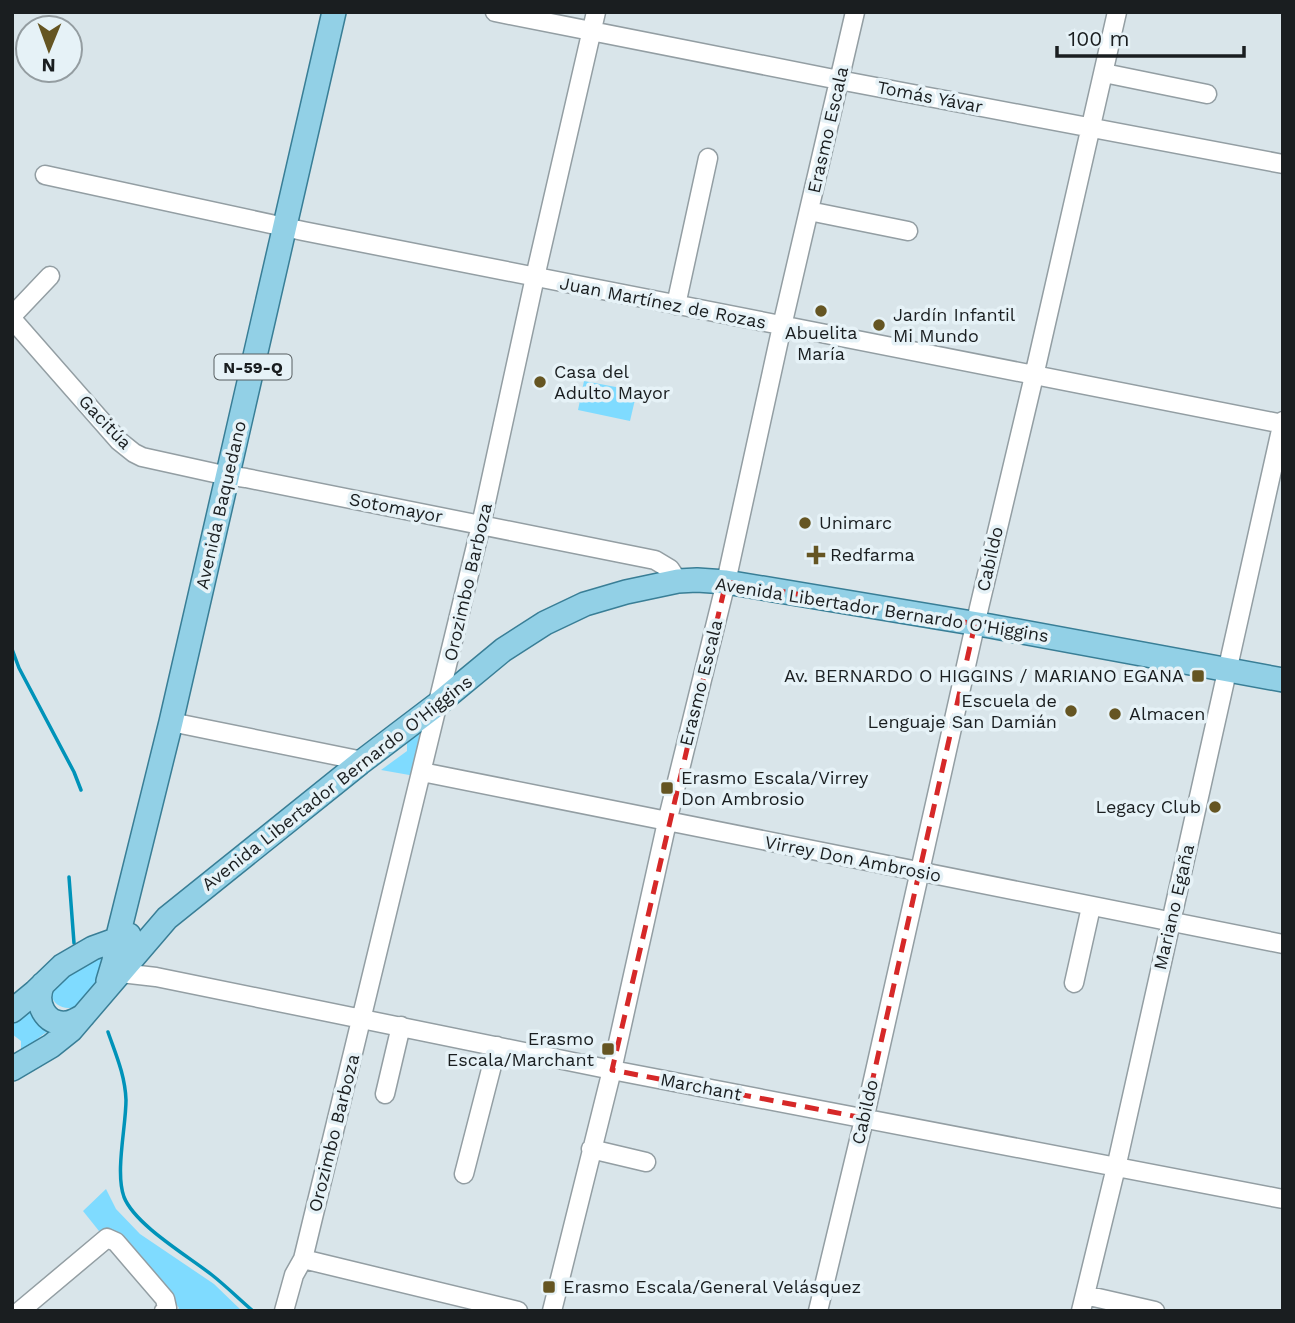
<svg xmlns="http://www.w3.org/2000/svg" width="1295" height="1323" font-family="'Work Sans',sans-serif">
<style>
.green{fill:#7fdbff}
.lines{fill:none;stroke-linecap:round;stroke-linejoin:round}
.stream{stroke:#0093b9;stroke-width:3.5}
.minor-casing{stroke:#939ea3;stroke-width:21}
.major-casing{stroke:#397e96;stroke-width:26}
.minor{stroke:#fff;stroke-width:18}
.major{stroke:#92d0e6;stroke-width:23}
.marked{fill:none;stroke:#d62828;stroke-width:5;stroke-dasharray:14 9;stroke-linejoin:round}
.poi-dot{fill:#655522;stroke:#e6f2f7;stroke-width:2.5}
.labels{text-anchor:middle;stroke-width:7;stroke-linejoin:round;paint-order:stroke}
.shield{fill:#e6f2f7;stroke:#575e60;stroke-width:2}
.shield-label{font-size:16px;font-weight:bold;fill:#1a1e20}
.street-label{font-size:18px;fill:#1a1e20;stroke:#e6f2f7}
.poi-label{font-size:18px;fill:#1a1e20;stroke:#e6f2f7;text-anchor:start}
</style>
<rect width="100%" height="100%" fill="#d9e5ea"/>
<path class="green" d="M584 381 637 391 630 421 578 410Z
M426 724 415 776 381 770 407 751V739Z
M106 948C104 959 103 976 96 985 92 991 84 1001 78 1005 66 1014 45 1002 54 987 59 977 95 956 106 948Z
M34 1005 57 1025 41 1036 21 1052V1041L12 1034V1022Z
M106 1189 116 1209 140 1234 214 1284 242 1311H176L179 1308 130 1243 107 1230 99 1231 83 1211Z"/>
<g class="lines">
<path class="stream" d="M12 649 19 668 74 772 81 790
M69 877 74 943
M108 1032C116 1055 125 1075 126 1100 126 1127 115 1172 124 1197 135 1225 188 1256 212 1275 226 1286 239 1299 253 1311"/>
<defs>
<path id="minor" d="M495 12 839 80 1283 164
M1104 73 1207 94
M45 175 303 231 1283 424
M809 211 908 231
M676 305 708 158
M12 316 50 276
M12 319 119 441 134 453 142 457 219 474 246 478 655 560 670 569 678 581
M171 722 363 761
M422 772 1283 944
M121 973 156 977 612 1070 1283 1199
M1074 983 1091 907
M385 1094 401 1026
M591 1149 646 1162
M464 1174 497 1046
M303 1259 518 1311
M1085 1295 1155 1311
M20 1311 107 1238 116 1242 165 1299 167 1308 164 1311
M284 1311 294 1275 303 1259 481 525 535 277 596 12
M552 1311 612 1070 667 822 726 582 782 326 855 12
M818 1311 866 1111 979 608 1034 376 1117 12
M1081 1311 1118 1159 1283 421"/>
<path id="major" d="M108 981 114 961 117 940 171 722 334 12
M43 984C34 1002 45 1026 67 1023 73 1022 78 1019 83 1016
M12 1011 35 992 62 966 93 948 129 935
M12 1069 51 1046 71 1030 167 918 360 763 439 703 503 650 545 623 585 604 626 592 678 581 697 580 726 582 990 626 1283 680"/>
</defs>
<use href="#minor" class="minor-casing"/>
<use href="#major" class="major-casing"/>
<use href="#minor" class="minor"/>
<use href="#major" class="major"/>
</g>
<path class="marked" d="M726 582 975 624 864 1118 612 1070Z"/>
<g class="poi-dot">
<circle cx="821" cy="311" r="7"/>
<circle cx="879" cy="325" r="7"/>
<circle cx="540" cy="382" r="7"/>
<circle cx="805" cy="523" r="7"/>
<path d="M812.5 544.5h7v7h7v7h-7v7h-7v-7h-7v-7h7z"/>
<rect x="1191" y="669" width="14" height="14" rx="3.5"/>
<circle cx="1071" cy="711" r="7"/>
<circle cx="1115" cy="714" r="7"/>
<rect x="660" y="781" width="14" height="14" rx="3.5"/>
<circle cx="1215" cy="807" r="7"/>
<rect x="601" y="1042" width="14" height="14" rx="3.5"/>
<rect x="542" y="1280" width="14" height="14" rx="3.5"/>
</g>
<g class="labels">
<rect class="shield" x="214.5" y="354.5" width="77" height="25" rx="5"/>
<g class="shield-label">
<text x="253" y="373">N-59-Q</text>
</g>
<g class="street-label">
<text transform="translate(930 97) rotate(11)" y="6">Tomás Yávar</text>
<text transform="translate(828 130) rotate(-77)" y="6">Erasmo Escala</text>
<text transform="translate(663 303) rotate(11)" y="6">Juan Martínez de Rozas</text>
<text transform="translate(105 422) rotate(46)" y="6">Gacitúa</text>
<text transform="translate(221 505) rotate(-77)" y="6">Avenida Baquedano</text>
<text transform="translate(396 508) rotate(11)" y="6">Sotomayor</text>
<text transform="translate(990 559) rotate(-77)" y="6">Cabildo</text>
<text transform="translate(468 582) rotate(-77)" y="6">Orozimbo Barboza</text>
<text transform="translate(882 610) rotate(9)" y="6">Avenida Libertador Bernardo O'Higgins</text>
<text transform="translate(701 683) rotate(-76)" y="6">Erasmo Escala</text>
<text transform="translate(337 783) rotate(-38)" y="6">Avenida Libertador Bernardo O'Higgins</text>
<text transform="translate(853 859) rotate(11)" y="6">Virrey Don Ambrosio</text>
<text transform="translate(1174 907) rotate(-77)" y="6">Mariano Egaña</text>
<text transform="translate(701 1087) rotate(11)" y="6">Marchant</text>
<text transform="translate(865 1112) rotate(-77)" y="6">Cabildo</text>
<text transform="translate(334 1133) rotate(-76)" y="6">Orozimbo Barboza</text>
</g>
<g class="poi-label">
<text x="893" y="321">Jardín Infantil<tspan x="893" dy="21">Mi Mundo</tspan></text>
<text x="821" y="339" text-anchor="middle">Abuelita<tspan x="821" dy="21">María</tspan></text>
<text x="554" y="378">Casa del<tspan x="554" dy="21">Adulto Mayor</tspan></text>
<text x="819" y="529">Unimarc</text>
<text x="830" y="561">Redfarma</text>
<text x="1184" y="682" text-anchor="end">Av. BERNARDO O HIGGINS / MARIANO EGANA</text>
<text x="1057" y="707" text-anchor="end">Escuela de<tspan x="1057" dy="21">Lenguaje San Damián</tspan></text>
<text x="1129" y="720">Almacen</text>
<text x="681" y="784">Erasmo Escala/Virrey<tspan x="681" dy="21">Don Ambrosio</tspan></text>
<text x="1201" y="813" text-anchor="end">Legacy Club</text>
<text x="594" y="1045" text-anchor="end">Erasmo<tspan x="594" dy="21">Escala/Marchant</tspan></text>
<text x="563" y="1293">Erasmo Escala/General Velásquez</text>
</g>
</g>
<rect width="1295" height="1323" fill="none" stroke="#1a1e20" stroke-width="28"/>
<g transform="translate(49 49) rotate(181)"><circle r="33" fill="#e6f2f7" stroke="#949da1" stroke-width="2"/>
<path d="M0-5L12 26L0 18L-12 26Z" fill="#655522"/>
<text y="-10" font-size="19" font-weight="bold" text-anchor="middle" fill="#1a1e20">N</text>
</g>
<path d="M1057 46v10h187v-10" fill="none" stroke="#1a1e20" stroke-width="3.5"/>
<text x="1068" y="46" font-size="21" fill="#1a1e20" stroke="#e6f2f7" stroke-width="5" paint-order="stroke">100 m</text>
</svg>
